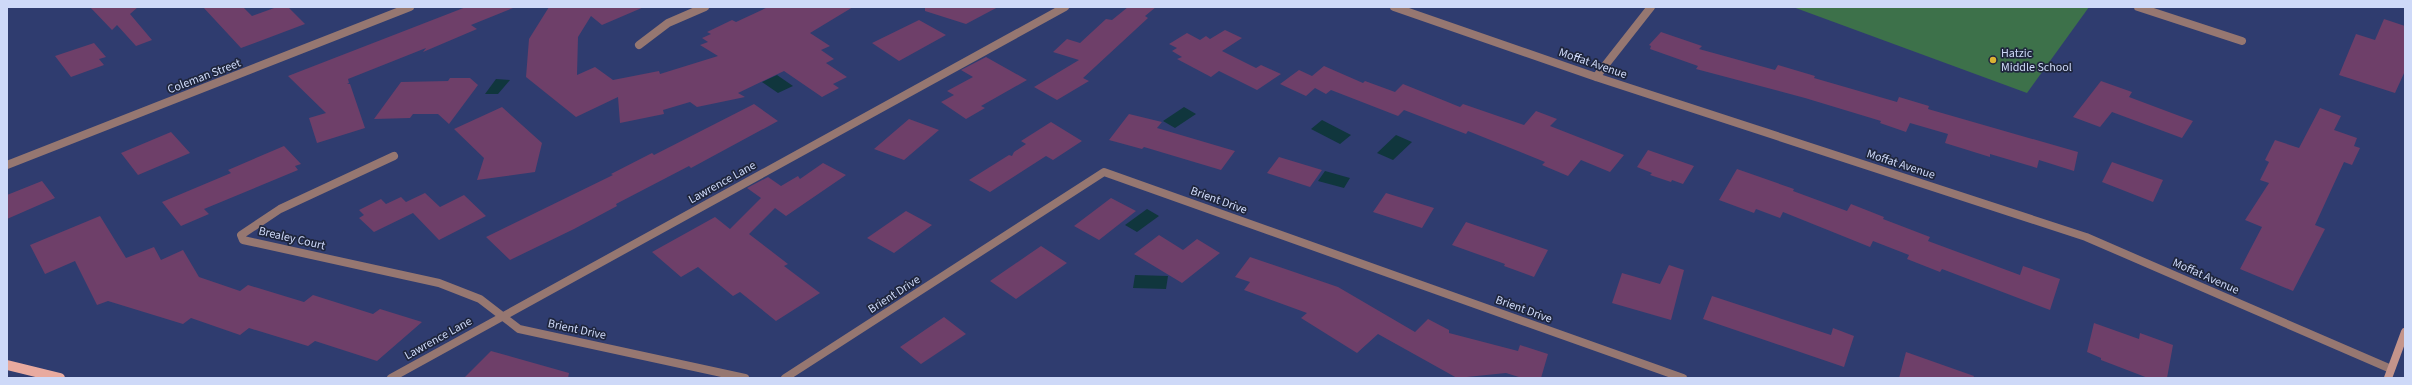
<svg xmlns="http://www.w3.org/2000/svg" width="2412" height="385" font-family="'Source Sans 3',sans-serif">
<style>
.green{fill:#3d714a}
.water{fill:#10363d}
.building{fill:#6e3f69}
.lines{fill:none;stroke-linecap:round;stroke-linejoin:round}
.street{stroke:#967771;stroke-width:8}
.secondary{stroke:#c4948b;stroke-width:8}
.primary{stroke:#e8aa9f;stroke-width:10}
.poi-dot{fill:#dab333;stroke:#1f263d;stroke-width:1.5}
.labels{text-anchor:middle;stroke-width:3.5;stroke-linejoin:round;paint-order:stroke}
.poi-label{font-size:12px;fill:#ced9f8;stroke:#1f263d;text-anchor:start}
.street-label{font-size:12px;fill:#ced9f8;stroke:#1f263d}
</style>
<rect width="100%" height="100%" fill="#2f3c6f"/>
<path class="green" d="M1793 7H2089L2027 93Z"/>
<path class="water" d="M777 75 793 86 778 93 762 82Z
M496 79 510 80 498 94H485Z
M1184 107 1196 114 1175 128 1163 121Z
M1322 120 1351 135 1340 144 1311 129Z
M1396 135 1412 142 1393 160 1377 153Z
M1325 171 1350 178 1344 188 1318 181Z
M1147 209 1159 216 1137 232 1125 225Z
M1135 275 1168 276 1166 289 1133 288Z"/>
<path class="building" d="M90 7H138L130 14 152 40 136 46 117 25 112 30Z
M203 7H243L252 16 277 7H288L305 24 241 48Z
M466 7 513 8 471 25 477 29 423 52 426 48 348 79 349 83 347 84H350L365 128 317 143 309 118 326 113 288 76Z
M549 7H644L602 25 591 16 578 37 577 75 595 67 613 80 659 71 660 74 718 56 700 45 708 42 702 38 711 34 707 32 732 20 736 22 768 7H853L810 33 830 46 821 50 834 59 826 63 847 77 833 84 839 88 822 97 784 71 738 93 745 97 697 107 690 102 663 110 664 114 620 123 618 97 576 117 526 77 529 39Z
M925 7H998L966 24 925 11Z
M1128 7H1156L1145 16 1148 18 1083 78 1089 81 1057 100 1034 87 1079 60 1053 52 1067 39 1080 43 1106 19 1112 20Z
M2384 19 2405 26V71L2395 93 2339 75 2356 34 2375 40Z
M919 20 946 35 899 61 872 43Z
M1225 30 1242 38 1222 51 1256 68 1261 65 1281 74 1257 90 1219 71 1211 77 1177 59 1182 57 1172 51 1177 48 1169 44 1187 33 1200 40 1206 36 1210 39Z
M1661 32 1702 46 1699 49 1775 70 1778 65 1815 76 1814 78 1897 102 1899 97 1929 106 1928 109 2078 152 2074 171 2039 160 2037 168 1990 154V157L1945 143 1948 134 1910 123 1906 132 1880 123 1881 121 1805 98 1696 69 1698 66 1650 49 1651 46 1649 45Z
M94 43 106 57 99 59 104 65 71 77 55 56Z
M986 57 1027 80 981 106 985 108 966 119 941 102 954 95 947 91 973 77 961 70Z
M1324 66 1363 83 1365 81 1395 92 1403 84 1460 107 1463 104 1524 125 1536 111 1557 119 1550 126 1624 155 1610 172 1581 160 1568 176 1542 165 1545 162 1468 131 1466 134 1404 110 1398 116 1331 90 1326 94 1315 88 1306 96 1280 84 1299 70 1312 76Z
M450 78H470L478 85 449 124 438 114H413L410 118 374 119 401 82 448 81Z
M2101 81 2132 92 2129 97 2193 121 2182 138 2112 112 2100 127 2073 117Z
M754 104 778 121 691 168 689 166 616 204 617 206 574 229 510 260 486 237 613 175 611 174 652 153 654 155Z
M502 107 542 143 535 172 477 180 484 158 454 129Z
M2320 108 2341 116 2334 130 2357 138 2354 146 2360 148 2352 165 2344 162 2315 225 2325 229 2293 291 2240 269 2262 227 2245 220 2269 183 2260 180 2269 162 2265 160 2275 140 2299 148Z
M1129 114 1162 122 1157 128 1235 151 1221 170 1144 147 1142 149 1109 140Z
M909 119 939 130 904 160 874 149Z
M1051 122 1082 141 1053 160 1046 156 990 192 969 180 1009 155 1012 156 1014 152 1026 144 1021 141Z
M171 132 190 153 138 175 121 153Z
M284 146 301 164 295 166 298 170 204 209 209 214 181 226 162 202 231 173 228 170Z
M1648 150 1694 166 1683 184 1672 180 1671 182 1650 175 1652 173 1637 167Z
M1279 157 1322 170 1310 187 1267 173Z
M2112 162 2163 180 2153 202 2102 182Z
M823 163 846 175 786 216 775 208 749 234 788 264 784 266 820 293 776 321 740 292 733 296 698 267 681 277 652 252 715 217 730 229 761 198 747 188 768 177 781 186 798 176 800 179Z
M1737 169 1794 189 1793 191 1847 211 1851 204 1884 217 1883 219 1930 237 1928 241 2020 275 2023 266 2060 279 2050 310 1942 269 1940 272 1907 259 1909 255 1873 241 1870 247 1783 212 1780 218 1756 209 1754 213 1719 200Z
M42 181 55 198 7 219V195Z
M425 193 440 207 464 195 486 216 439 240 413 213 374 232 359 218 364 215 359 210 381 199 386 204 401 197 406 202Z
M1386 193 1434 208 1422 228 1373 212Z
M1111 198 1136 211 1099 240 1074 226Z
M906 211 932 225 894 253 867 238Z
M100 216 126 258 154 247 161 260 183 250 199 277 240 291 248 285 304 302 313 295 373 314 380 309 422 322 377 361 315 341 308 346 249 328 240 335 191 318 183 324 108 301 97 305 75 261 45 274 30 245Z
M1466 222 1548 250 1534 277 1504 266 1505 264 1452 245Z
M1159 235 1183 250 1197 239 1220 253 1182 283 1134 254Z
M1041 246 1067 263 1016 299 990 281Z
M1250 257 1338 287 1415 332 1428 319 1449 330V333L1518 351 1520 345 1548 354 1541 378H1522L1506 373 1457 378 1378 334 1357 353 1301 318 1307 313 1244 290 1250 282 1235 277Z
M1669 265 1684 270 1671 320 1612 303 1622 273 1660 284Z
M1712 296 1831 335 1833 328 1854 336 1844 367 1703 319Z
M944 317 966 334 921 364 900 347Z
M2094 323 2139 339 2140 333 2173 345 2167 378H2148L2101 360V358L2087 352Z
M491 351 569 373 568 378H464Z
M1906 352 1974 376 1973 378H1899Z"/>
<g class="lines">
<path class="street" d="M1394 7 1596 77 2086 237 2391 369
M2138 7 2242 41
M639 45 668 23 705 7
M1596 77 1651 7
M394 156 280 209 241 235 243 240 439 283 480 299 519 329 745 378
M7 165 410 7
M391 378 1065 7
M785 378 1104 172 1683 378"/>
<path class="secondary" d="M2388 378 2405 332"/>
<path class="primary" d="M7 365 60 378"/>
</g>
<circle class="poi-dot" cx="1993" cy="60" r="4"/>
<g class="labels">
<g class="poi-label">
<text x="2001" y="57">Hatzic<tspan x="2001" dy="14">Middle School</tspan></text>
</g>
<g class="street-label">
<text transform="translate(1593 63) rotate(19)" y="4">Moffat Avenue</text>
<text transform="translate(204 76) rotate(-21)" y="4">Coleman Street</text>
<text transform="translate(1901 164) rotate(18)" y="4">Moffat Avenue</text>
<text transform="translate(722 182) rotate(-29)" y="4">Lawrence Lane</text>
<text transform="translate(1219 200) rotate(20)" y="4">Brient Drive</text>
<text transform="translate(292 238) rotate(13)" y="4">Brealey Court</text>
<text transform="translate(2206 276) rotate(24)" y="4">Moffat Avenue</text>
<text transform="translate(894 294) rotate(-33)" y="4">Brient Drive</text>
<text transform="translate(1524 309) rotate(20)" y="4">Brient Drive</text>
<text transform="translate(577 329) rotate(12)" y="4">Brient Drive</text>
<text transform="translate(438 338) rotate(-29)" y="4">Lawrence Lane</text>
</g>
</g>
<rect width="2412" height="385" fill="none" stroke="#ced9f8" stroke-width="16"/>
</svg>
